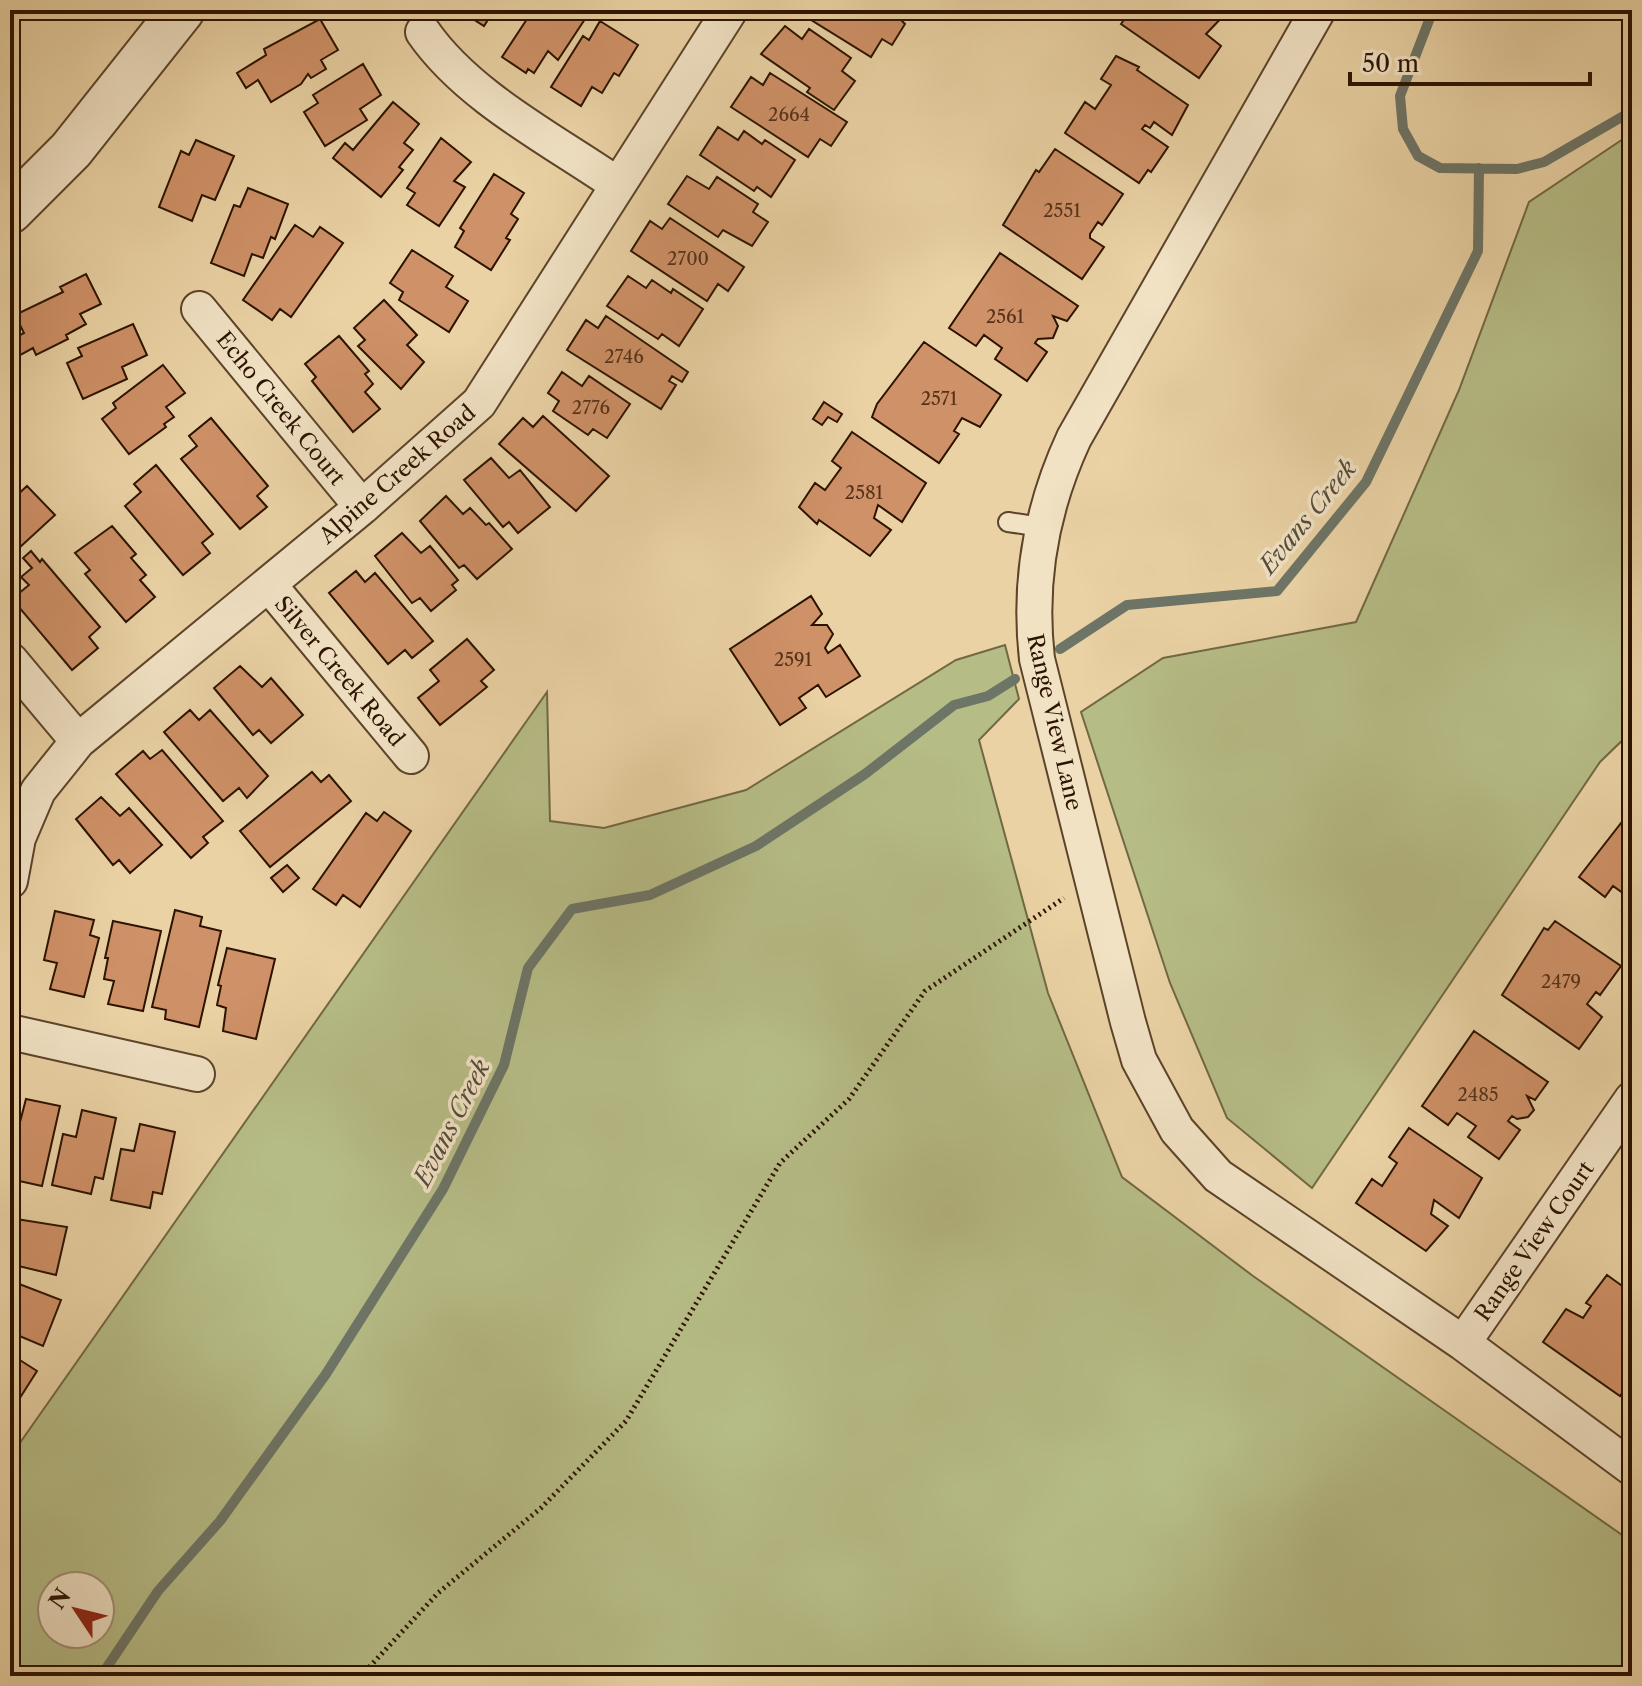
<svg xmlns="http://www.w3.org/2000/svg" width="1642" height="1686" font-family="'Libre Caslon Text',serif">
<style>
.green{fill:#b6bc86;stroke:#716844;stroke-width:2;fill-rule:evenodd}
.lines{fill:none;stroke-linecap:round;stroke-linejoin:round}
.stream{stroke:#6d7567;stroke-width:10}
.building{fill:#cf9167;stroke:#2c1301;stroke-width:2}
.service-casing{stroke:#5c432a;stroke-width:22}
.minor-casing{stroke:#5c432a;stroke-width:38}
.tertiary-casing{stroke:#5c432a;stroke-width:48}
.path{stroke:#2c1301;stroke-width:5;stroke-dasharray:2 4;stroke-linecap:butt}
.service{stroke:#f1e2c4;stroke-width:18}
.minor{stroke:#f1e2c4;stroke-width:34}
.tertiary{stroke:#f1e2c4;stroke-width:44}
.labels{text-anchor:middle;stroke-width:7;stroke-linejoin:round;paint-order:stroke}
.number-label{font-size:18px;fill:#55321a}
.street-label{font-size:22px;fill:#2c1301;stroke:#f1e2c4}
.water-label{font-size:24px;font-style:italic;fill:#524c3c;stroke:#f1e2c4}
</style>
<rect width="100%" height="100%" fill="#ead2a4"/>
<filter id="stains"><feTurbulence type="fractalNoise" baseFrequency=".0025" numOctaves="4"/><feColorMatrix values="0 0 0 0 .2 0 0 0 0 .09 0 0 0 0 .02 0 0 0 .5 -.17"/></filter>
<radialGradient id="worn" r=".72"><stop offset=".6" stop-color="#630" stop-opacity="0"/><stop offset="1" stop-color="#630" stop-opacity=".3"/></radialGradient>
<path class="green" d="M1632 133V731L1600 762 1312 1188 1227 1118 1170 983 1081 712 1163 658 1356 622 1459 390 1529 202Z
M1005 645 1019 699 979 740 1048 993 1122 1177 1253 1276 1632 1542V1676H10V1457L547 692 550 821 604 828 746 790 956 660ZM100 1586V1634H52V1586Z"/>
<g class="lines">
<path class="stream" d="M1433 10 1400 96 1403 129 1418 156 1440 168 1517 169 1544 162 1632 111
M1060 649 1127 605 1277 591 1366 482 1478 251 1479 168
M101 1676 158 1591 220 1521 326 1374 443 1189 504 1065 528 968 572 909 650 895 756 846 865 774 954 705 988 696 1015 679"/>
</g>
<path class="building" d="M459 10H494L484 26Z
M533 10H571L585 19 558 60 548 51 534 73 528 69 526 73 502 57Z
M795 10H891L905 24 892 45 882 39 871 57Z
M1131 10H1229L1206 34 1221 46 1199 78 1121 24Z
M320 19 338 50 321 60 326 69 311 78 308 74 301 84 271 102 258 80 246 88 237 73 266 55 264 49Z
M600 21 638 45 619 76 614 73 602 93 592 87 581 106 551 87 583 36 589 40Z
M785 26 802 39 809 29 851 58 842 71 855 81 834 110 807 92 810 88 761 54Z
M1116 56 1139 67 1137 70 1188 105 1172 135 1154 122 1150 128 1145 125 1142 129 1168 147 1151 172 1148 170 1139 183 1065 133 1085 102 1095 109 1111 85 1101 79Z
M363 64 381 95 360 109 367 120 325 146 304 112 318 103 313 95Z
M770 73 847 122 831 146 820 139 808 157 731 107 751 77 763 85Z
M393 102 419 124 404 143 413 150 399 167 403 170 381 197 333 158 345 143 353 150Z
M718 127 738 140 744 131 762 144 765 140 795 160 771 197 757 187 754 191 700 155Z
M441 138 471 162 454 181 465 187 439 226 407 205 415 193 407 188Z
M196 140 234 156 215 200 202 195 192 221 159 207 181 151 189 155Z
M1055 149 1123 194 1102 225 1098 222 1090 234V238L1104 247 1082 279 1003 225 1036 170 1039 172Z
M494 174 524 193 511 214 518 219 506 238 510 240 491 270 455 247 464 231 460 228Z
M687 176 709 189 717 177 758 204 753 212 768 222 752 246 723 230 718 237 668 204Z
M248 188 288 204 275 239 271 237 263 258 252 254 244 276 211 263 234 205 240 207Z
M670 218 744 267 728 291 718 284 707 301 631 251 650 221 662 229Z
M295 225 313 237 320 227 343 243 291 317 280 309 272 320 243 300Z
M412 250 453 276 446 287 468 301 449 332 399 300 403 292 390 283Z
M1000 253 1078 306 1067 321 1053 316 1058 326 1053 338 1038 339 1035 343 1047 352 1027 381 995 359 1002 348 984 335 976 346 949 328Z
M86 274 101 304 80 314 86 324 66 335 68 339 36 355 33 348 13 359 10 340 24 333 15 315 63 292 60 287Z
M628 276 646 288 652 280 671 293 673 289 703 309 679 346 662 334 658 339 607 306Z
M384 300 417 335 407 345 424 362 401 389 358 346 365 340 354 328Z
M606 316 688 372 682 382 672 376 669 381 676 385 661 409 567 350 586 320 598 328Z
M133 324 147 355 122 367 127 379 83 399 67 363 82 356 78 348Z
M339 336 369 371 365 374 373 384 365 392 380 409 353 432 312 381 316 377 305 364Z
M924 342 1001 395 980 427 962 418 954 431 959 434 939 463 872 417 877 404Z
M163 365 185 393 166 407 174 417 164 424 166 427 129 454 102 419 116 408 113 403Z
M562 372 582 386 589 376 630 404 607 438 593 429 588 435 553 411 559 401 548 393Z
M824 402 842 414 837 422 828 417 822 425 813 419Z
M543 416 609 476 576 511 499 444 523 418 533 427Z
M211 418 268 486 257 496 267 507 240 529 181 459 197 446 189 436Z
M852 432 926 483 902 522 878 505 874 518 891 530 870 556 819 520 817 524 799 507 815 483 825 490 841 468 832 461Z
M491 458 509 478 520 470 550 507 518 533 509 522 503 527 464 480Z
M156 465 213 534 202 543 210 553 183 575 125 506 141 492 134 484Z
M27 486 55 515 19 548 10 538V493L14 498Z
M446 496 463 514 470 508 486 525 489 523 512 549 477 579 464 565 459 568 420 521Z
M112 526 136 554 131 558 146 575 140 580 155 597 126 622 85 574 90 570 75 553Z
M402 533 421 553 430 546 458 580 452 585 456 590 431 611 420 598 412 603 375 556Z
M31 551 40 562 42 559 100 627 89 637 98 648 72 670 12 599 29 585 21 577 32 568 23 558Z
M356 571 365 582 375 573 433 641 412 658 405 650 388 664 329 593Z
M811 596 822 614 812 625H827L833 634 825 648 828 653 840 645 860 676 826 697 818 685 799 698 806 708 780 725 730 649Z
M467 639 494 670 481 681 487 687 440 725 418 698 439 681 430 670Z
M240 666 262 687 271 678 303 715 271 743 259 730 253 735 214 688Z
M190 710 199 720 210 710 268 776 247 798 239 788 223 801 164 732Z
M162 750 223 821 203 837 208 843 191 858 116 774 143 751 150 759Z
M312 772 321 782 329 775 351 801 270 867 240 831Z
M101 797 120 816 129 808 162 845 130 873 119 860 113 865 76 819Z
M1632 809V919L1622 911 1631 899 1613 886 1605 897 1579 877Z
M384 812 411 831 360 907 343 895 336 905 313 889 366 813 377 821Z
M287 865 299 878 283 892 271 878Z
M175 910 202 917 200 926 221 931 199 1027 165 1019 166 1010 152 1007Z
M55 911 94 920 90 935 99 938 84 997 50 989 57 963 44 960Z
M113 921 161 931 143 1011 108 1004 114 981 104 979 108 958H105Z
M1555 921 1621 966 1600 995 1596 992 1587 1004 1602 1017 1579 1049 1502 995 1544 928 1548 930Z
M227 948 275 959 256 1039 223 1031 226 1008 217 1005 221 986 218 985Z
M1474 1031 1548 1082 1535 1100 1527 1096 1534 1110 1528 1117 1517 1119 1512 1116 1508 1121 1520 1130 1499 1159 1468 1137 1476 1126 1457 1113 1448 1125 1422 1106Z
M26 1099 60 1106 42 1186 10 1179V1122H20Z
M82 1110 116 1118 103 1179 95 1177 91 1194 52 1185 63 1134 76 1137Z
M140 1124 175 1132 162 1194 153 1192 150 1208 111 1200 121 1149 134 1151Z
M1409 1128 1482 1178 1459 1218 1434 1200 1431 1214 1448 1226 1426 1251 1356 1203 1372 1179 1382 1186 1397 1163 1389 1157Z
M10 1218 67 1227 56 1275 10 1264Z
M1607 1275 1632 1293V1379L1620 1396 1543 1342 1566 1309 1583 1318 1591 1306 1586 1303Z
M14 1282 61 1300 43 1346 10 1332V1284Z
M12 1355 37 1371 11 1412 10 1359Z"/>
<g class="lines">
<defs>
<path id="service" d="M1008 522 1041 527"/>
<path id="minor" d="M1318 10 1074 438C1041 509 1028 581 1037 659L1128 1022 1139 1060 1177 1130 1218 1176 1463 1343 1632 1468
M423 32C468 97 553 140 618 185
M199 309 362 507
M269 585 411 756
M10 660 78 741
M10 881 18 838 38 791 78 741 362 507 479 403 730 10
M10 1032 197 1074
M1463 1343 1632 1099"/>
<path id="tertiary" d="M10 211 71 150 182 10"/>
</defs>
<use href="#service" class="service-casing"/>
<use href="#minor" class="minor-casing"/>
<use href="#tertiary" class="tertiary-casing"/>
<path class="path" d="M361 1676 438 1593 541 1508 626 1421 780 1163 849 1099 925 991 1064 898"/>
<use href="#service" class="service"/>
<use href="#minor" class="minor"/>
<use href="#tertiary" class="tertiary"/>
</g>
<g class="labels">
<g class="number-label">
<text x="789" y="121">2664</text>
<text x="1062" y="217">2551</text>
<text x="688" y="265">2700</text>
<text x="1005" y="323">2561</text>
<text x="624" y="363">2746</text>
<text x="939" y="405">2571</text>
<text x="591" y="414">2776</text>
<text x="864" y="499">2581</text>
<text x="793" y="666">2591</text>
<text x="1561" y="988">2479</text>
<text x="1478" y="1101">2485</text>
</g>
<g class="street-label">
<text transform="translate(281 408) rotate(51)" y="8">Echo Creek Court</text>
<text transform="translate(397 474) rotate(-41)" y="8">Alpine Creek Road</text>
<text transform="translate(340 671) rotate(50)" y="8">Silver Creek Road</text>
<text transform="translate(1055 722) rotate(77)" y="8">Range View Lane</text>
<text transform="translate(1534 1241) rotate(-55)" y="8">Range View Court</text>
</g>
<g class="water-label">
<text transform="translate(1308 517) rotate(-51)" y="8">Evans Creek</text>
<text transform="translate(452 1123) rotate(-63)" y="8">Evans Creek</text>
</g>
</g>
<rect width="1642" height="1686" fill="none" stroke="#ead2a4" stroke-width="40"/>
<rect x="12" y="12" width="1618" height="1662" fill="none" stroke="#2c1301" stroke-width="4"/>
<rect x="20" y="20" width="1602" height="1646" fill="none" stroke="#2c1301" stroke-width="2"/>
<g transform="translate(76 1610) rotate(305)"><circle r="38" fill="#f1e2c4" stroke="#a28f76" stroke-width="2"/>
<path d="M0-6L14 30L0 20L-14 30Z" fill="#8f2418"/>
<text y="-12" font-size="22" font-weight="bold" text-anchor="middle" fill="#2c1301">N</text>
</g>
<path d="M1350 72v12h240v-12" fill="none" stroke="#2c1301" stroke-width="4"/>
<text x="1362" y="72" font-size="24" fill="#2c1301" stroke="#f1e2c4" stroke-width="6" paint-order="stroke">50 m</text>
<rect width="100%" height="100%" filter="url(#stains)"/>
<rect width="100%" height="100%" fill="url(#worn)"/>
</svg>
